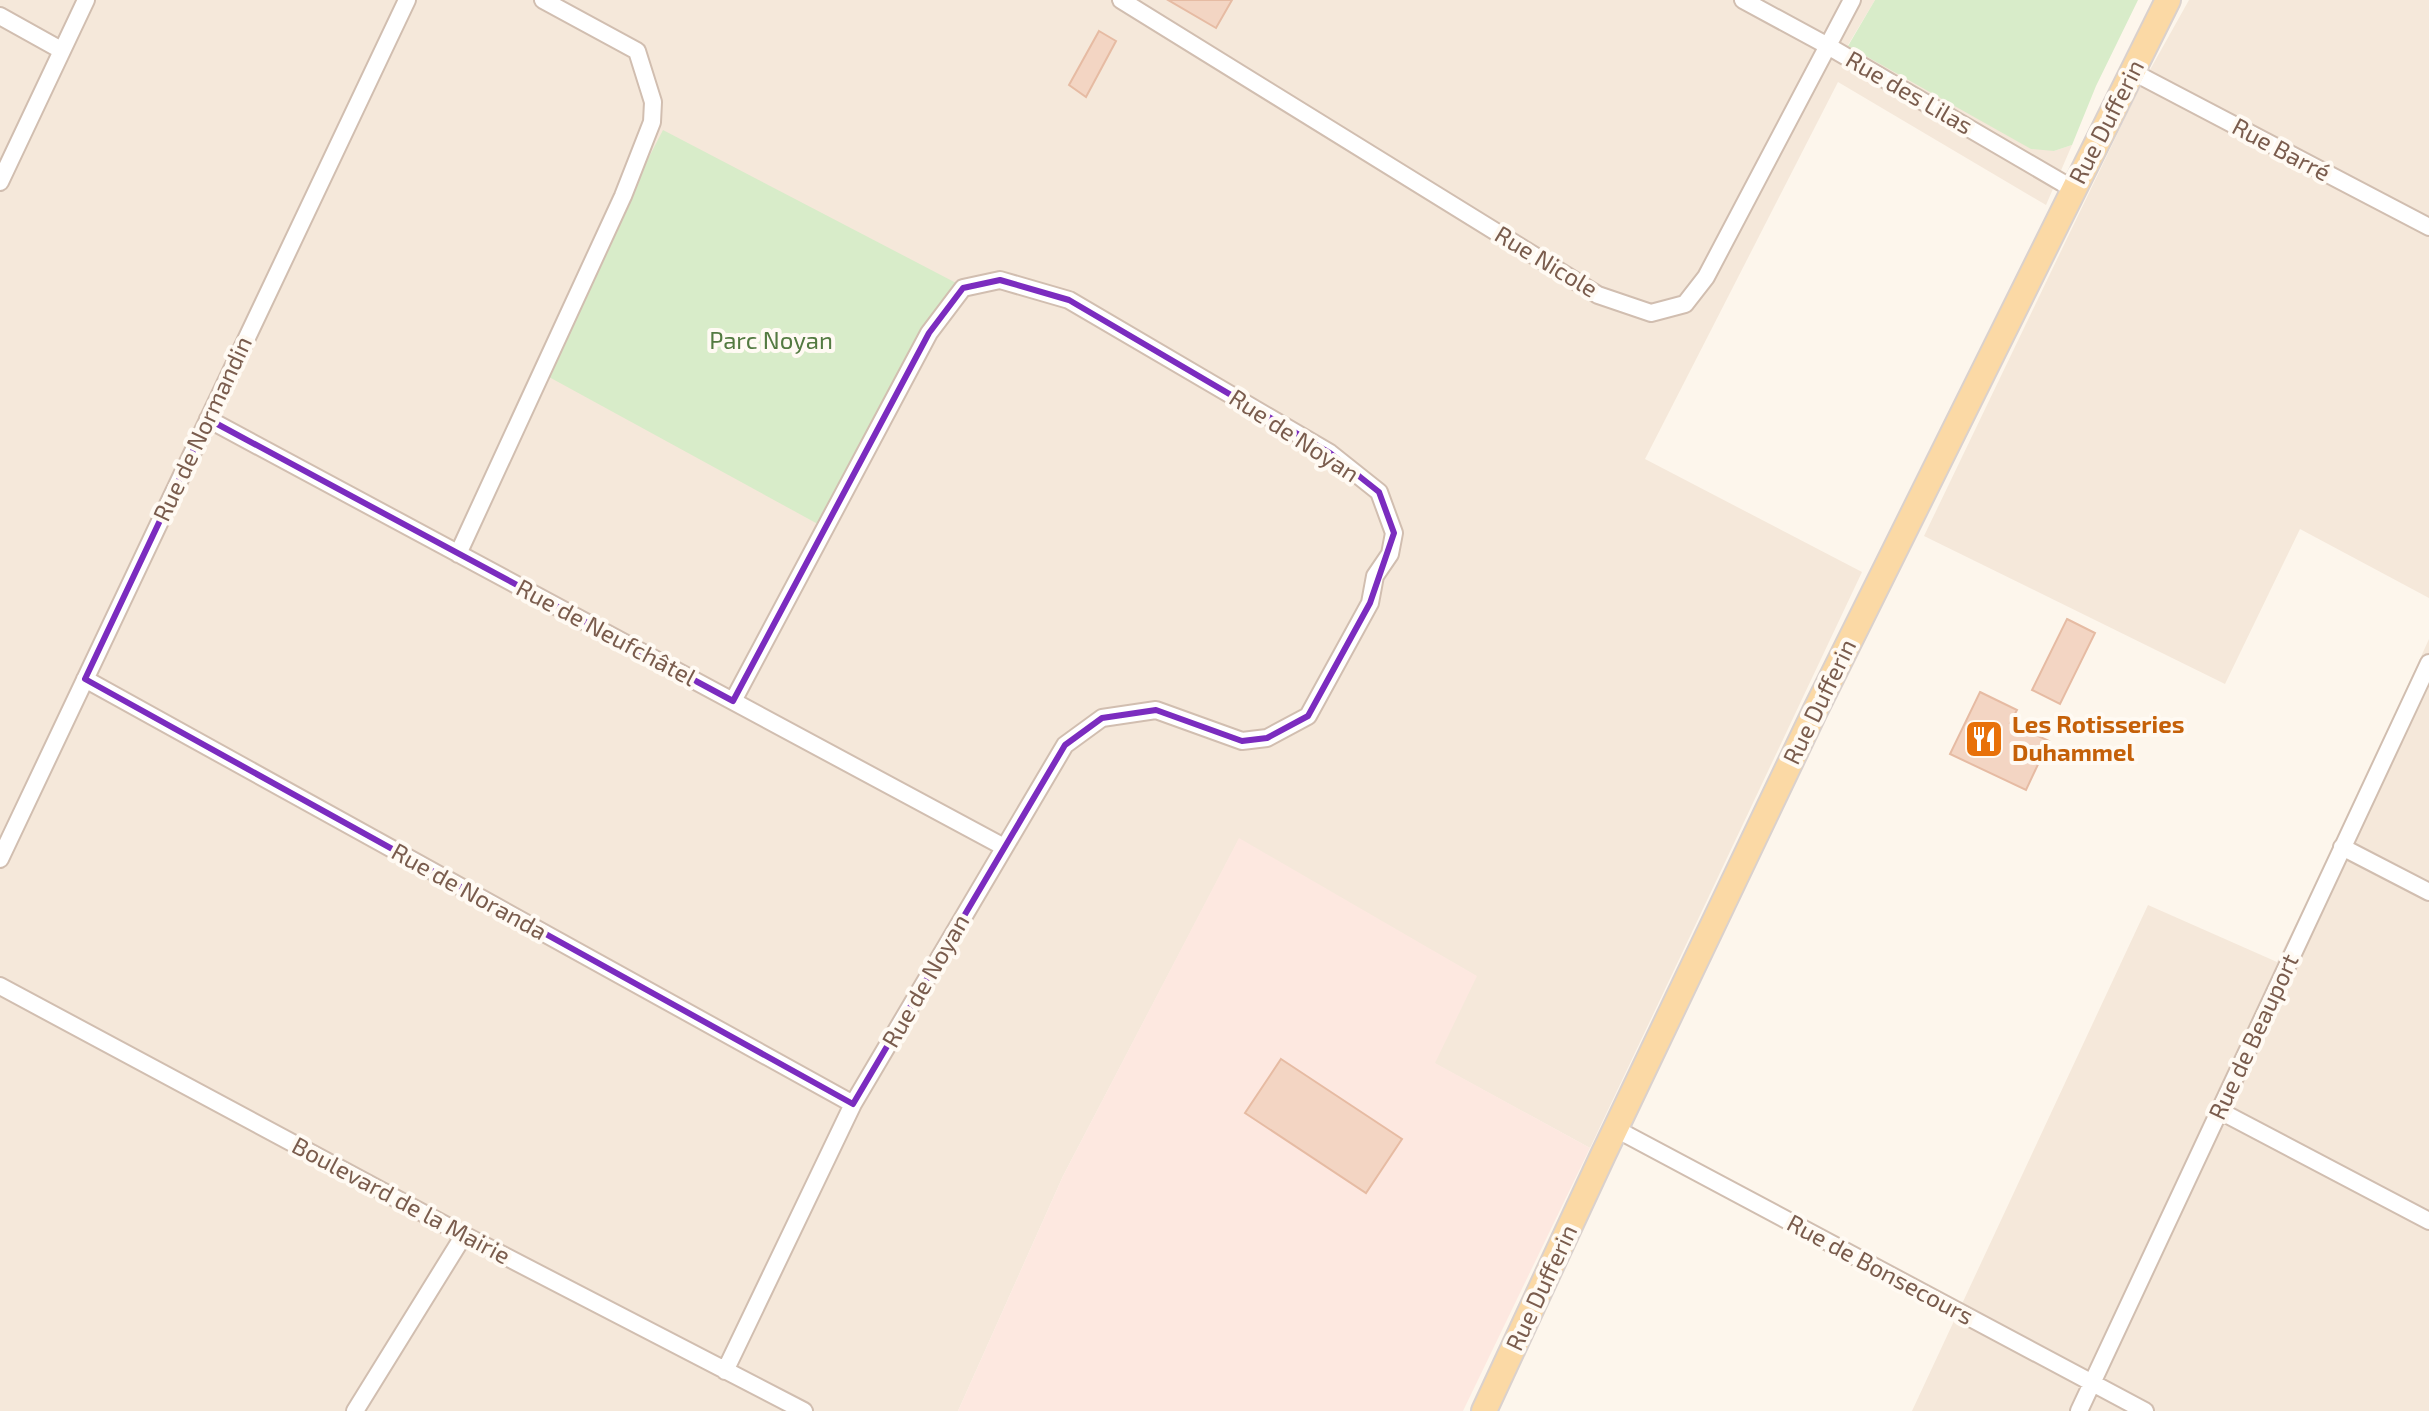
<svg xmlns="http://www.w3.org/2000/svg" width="2429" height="1411" font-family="'Exo 2',sans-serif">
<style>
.residential{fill:#f5e8da}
.commercial{fill:#fde8e0}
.green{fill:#d8ecc9}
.building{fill:#f3d5c3;stroke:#e6bba3;stroke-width:2}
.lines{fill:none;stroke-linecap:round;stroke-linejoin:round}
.minor-casing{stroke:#d1beb0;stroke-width:20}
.primary-casing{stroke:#dad1cd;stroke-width:28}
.minor{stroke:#fff;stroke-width:16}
.primary{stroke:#fbd9a5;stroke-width:24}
.marked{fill:none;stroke:#7b2cbf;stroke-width:6;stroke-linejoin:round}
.labels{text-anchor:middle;stroke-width:8;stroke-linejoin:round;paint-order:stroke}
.street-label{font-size:24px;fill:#7a5c4d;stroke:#fffaf3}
.park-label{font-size:24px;fill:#537a41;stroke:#fffaf3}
.food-label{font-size:24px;font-weight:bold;fill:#c56008;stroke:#fffaf3;text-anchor:start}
</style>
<rect width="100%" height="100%" fill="#fdf6ec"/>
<path class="residential" d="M0 0H1875L1848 45 2054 151 2072 145 2046 205 1838 82 1645 459 1862 572 1590 1148 1434 1063 1476 976 1239 839 1063 1176 958 1411H0Z
M2189 0H2429V598L2300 529 2225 684 1924 536 2137 93Z
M2429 639V1411H1912L2148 905 2277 962 2331 854Z"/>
<path class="commercial" d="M1239 838 1477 976 1435 1063 1590 1148 1463 1411H958L1063 1176Z"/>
<path class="green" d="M1875 0H2138L2096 86 2072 145 2054 151 2031 149 1848 46Z
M663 130 960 285 827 529 538 371Z"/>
<path class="building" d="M1168 0H1232L1216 28Z
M1099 31 1116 41 1086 97 1069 85Z
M2067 619 2095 633 2060 704 2032 690Z
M1980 692 2017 710 2010 723 2049 741 2026 790 1950 754Z
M1281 1059 1402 1139 1366 1193 1245 1113Z"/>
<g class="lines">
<defs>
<path id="minor" d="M1121 0 1598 295 1651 313 1685 304 1706 277 1852 0
M1743 0 1828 46 2073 189
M0 16 61 50
M2133 72 2429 227
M0 182 86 0
M208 419 1004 847
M458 554 623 196 652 122 653 102 637 51 543 0
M85 679 853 1104
M2342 847 2429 892
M0 859 407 0
M0 986 464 1235 804 1411
M2220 1111 2429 1221
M1616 1129 2145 1411
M725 1371 853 1104 1065 745 1102 718 1156 710 1242 741 1267 738 1308 716 1370 603 1375 576 1390 554 1394 533 1379 492 1330 453 1069 300 1000 280 963 288 929 333 733 701
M355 1411 464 1235
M2079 1411 2429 663"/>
<path id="primary" d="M1484 1411 1603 1155 1815 711 2168 0"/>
</defs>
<use href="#minor" class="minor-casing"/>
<use href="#primary" class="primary-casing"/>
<use href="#minor" class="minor"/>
<use href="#primary" class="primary"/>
</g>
<path class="marked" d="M1000 280 1069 300 1330 453 1379 492 1394 533 1370 603 1308 716 1267 738 1242 741 1156 710 1102 718 1065 745 853 1104 85 679 208 419 733 701 929 333 963 288Z"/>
<defs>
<symbol id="restaurant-square" viewBox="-11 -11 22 22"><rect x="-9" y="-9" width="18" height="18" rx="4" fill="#e8710a" stroke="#fffaf3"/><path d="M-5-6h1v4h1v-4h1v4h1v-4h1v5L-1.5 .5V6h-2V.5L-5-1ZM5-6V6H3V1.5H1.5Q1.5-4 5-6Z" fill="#fff"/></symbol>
</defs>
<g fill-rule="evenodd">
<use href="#restaurant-square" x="1962" y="717" width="44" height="44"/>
</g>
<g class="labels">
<g class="street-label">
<text transform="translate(1909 93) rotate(30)" y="8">Rue des Lilas</text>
<text transform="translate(2107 122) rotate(-63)" y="8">Rue Dufferin</text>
<text transform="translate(2281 150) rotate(28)" y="8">Rue Barré</text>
<text transform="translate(1546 262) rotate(31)" y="8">Rue Nicole</text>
<text transform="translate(203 429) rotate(-65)" y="8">Rue de Normandin</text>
<text transform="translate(1294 436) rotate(33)" y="8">Rue de Noyan</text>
<text transform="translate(606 633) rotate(28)" y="8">Rue de Neufchâtel</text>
<text transform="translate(1820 702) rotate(-64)" y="8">Rue Dufferin</text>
<text transform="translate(469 892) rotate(29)" y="8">Rue de Noranda</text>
<text transform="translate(926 981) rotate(-60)" y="8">Rue de Noyan</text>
<text transform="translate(2254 1037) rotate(-65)" y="8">Rue de Beauport</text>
<text transform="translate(401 1201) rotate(28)" y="8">Boulevard de la Mairie</text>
<text transform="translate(1880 1270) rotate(28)" y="8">Rue de Bonsecours</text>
<text transform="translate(1542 1288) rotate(-65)" y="8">Rue Dufferin</text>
</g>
<g class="park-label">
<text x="771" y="349">Parc Noyan</text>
</g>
<g class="food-label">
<text x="2012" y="733">Les Rotisseries<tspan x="2012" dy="28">Duhammel</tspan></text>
</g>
</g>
</svg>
